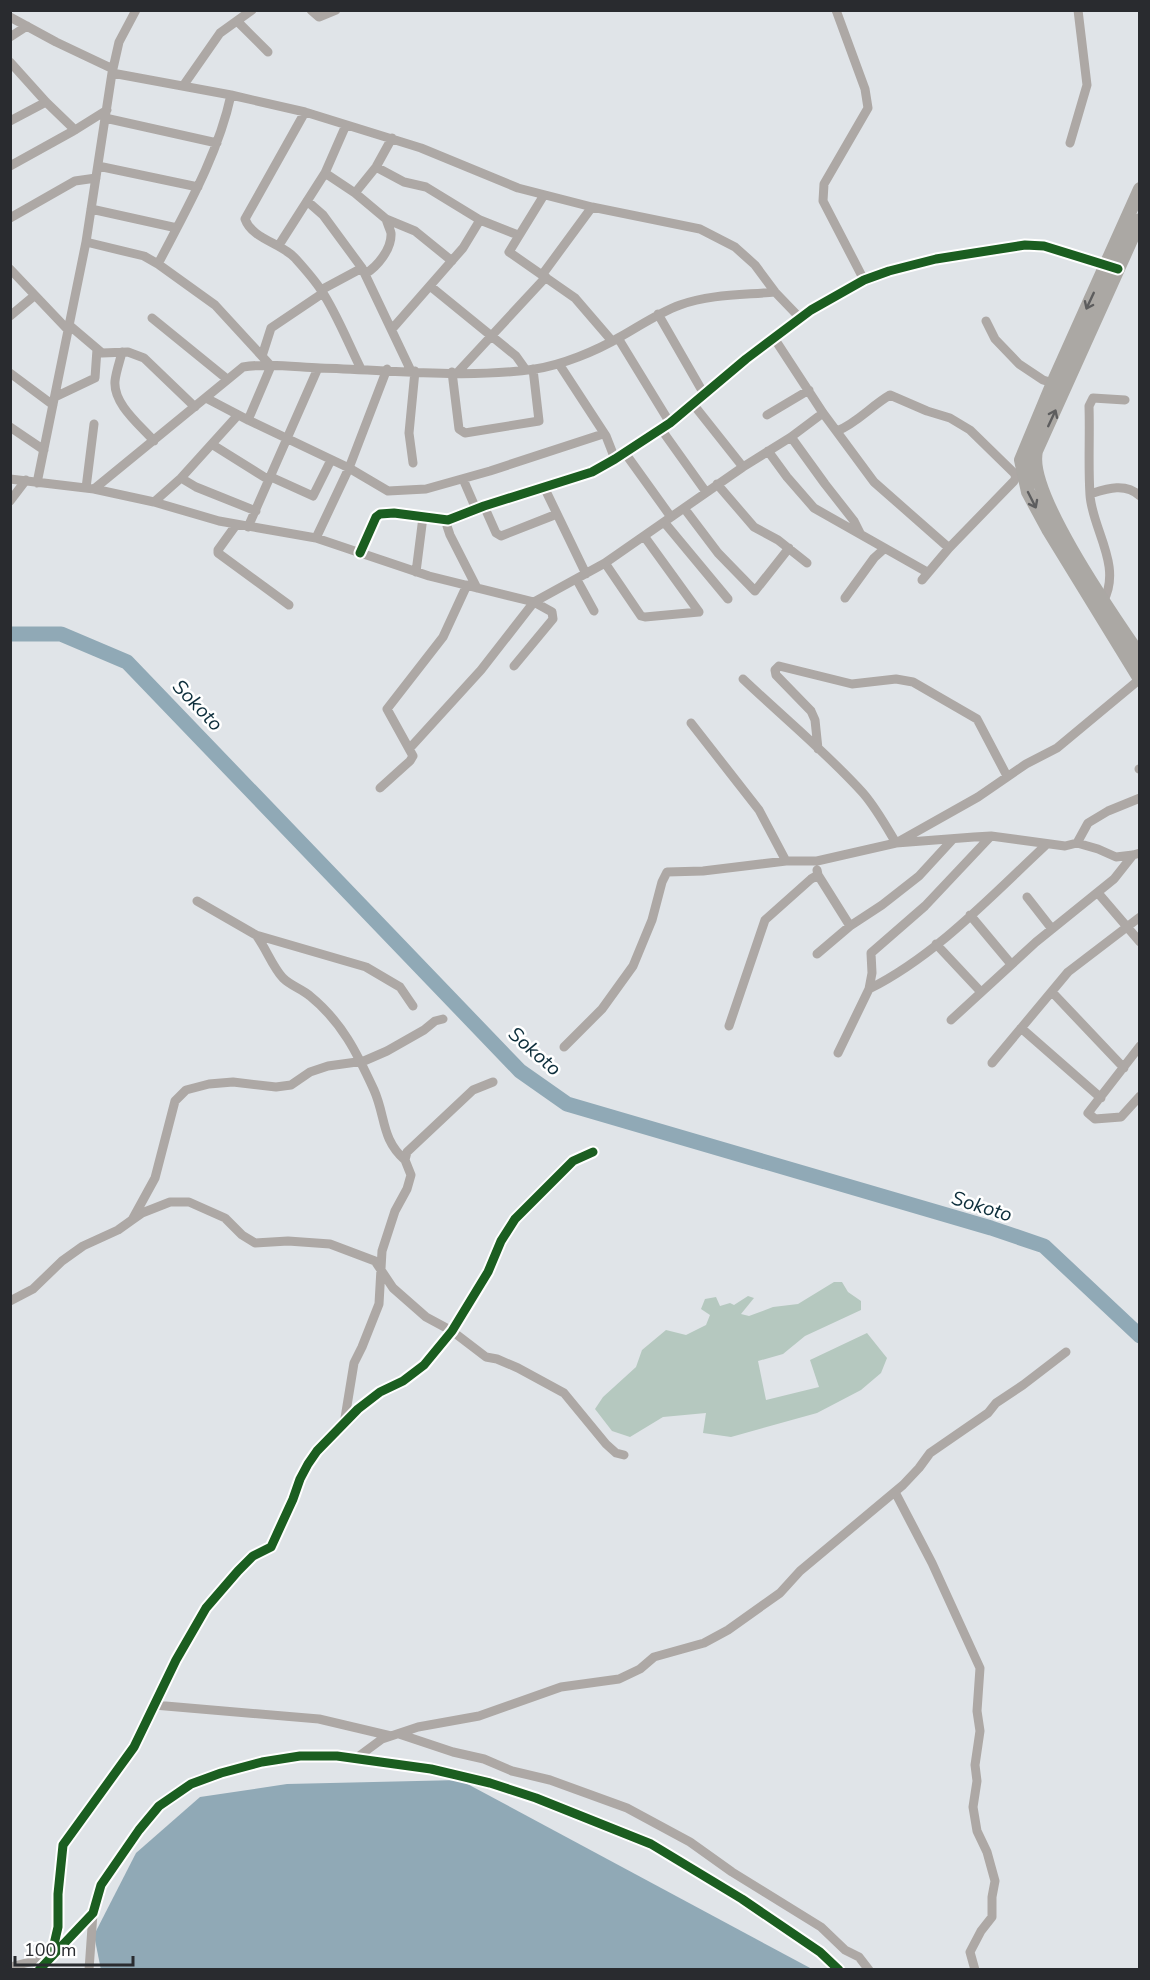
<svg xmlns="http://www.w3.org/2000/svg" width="1150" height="1980" font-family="'Nunito Sans',sans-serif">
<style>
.forest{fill:#b5c8bf}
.water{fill:#90a9b6}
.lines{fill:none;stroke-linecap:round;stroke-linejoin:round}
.river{stroke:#90a9b6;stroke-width:15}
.street{stroke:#ada8a5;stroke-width:9}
.secondary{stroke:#aba8a4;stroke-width:14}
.cycleway-casing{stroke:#fff;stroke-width:13}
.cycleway{stroke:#1b5e20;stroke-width:9}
.oneway{stroke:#5d5d5e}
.labels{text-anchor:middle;stroke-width:5;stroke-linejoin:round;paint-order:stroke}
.water-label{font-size:20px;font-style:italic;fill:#0d2e3b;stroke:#fff}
</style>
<rect width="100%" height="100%" fill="#e0e4e8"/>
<path class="forest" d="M834 1282H842L848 1292 861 1301V1310L805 1336 783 1354 758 1361 766 1400 819 1387 810 1360 867 1333 887 1358 881 1373 861 1390 817 1413 731 1437 703 1433 706 1413 663 1417 630 1437 612 1431 595 1409 603 1397 636 1367 642 1350 666 1330 686 1335 706 1325 710 1315 701 1309 705 1299 716 1297 720 1306 730 1303 734 1305 748 1296 754 1298 741 1314 749 1316 773 1307 798 1304Z"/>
<path class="water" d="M460 1780 812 1969 101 1970 94 1935 136 1853 200 1797 287 1784Z"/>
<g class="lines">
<path class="river" d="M10 634H61L127 662 520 1071 567 1104 991 1228 1044 1246 1140 1336"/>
<path class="street" d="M311 10 319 17 336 10
M836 10 865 89 868 108 824 184 823 201 864 280
M10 17 56 42 113 69
M237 21 268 52
M10 37 27 26
M10 62 46 102 75 130
M112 73 231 95 305 112 421 148 518 188 592 207 700 229 735 247 755 265 775 292 800 318
M183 86 220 33 252 10
M305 112 245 219C252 239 281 243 295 258 304 268 314 279 321 290 337 314 348 343 361 369
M105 118 217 143
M10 121 46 102
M1070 143 1087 85 1078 10
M10 166 75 130 107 110
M98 166 198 187
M376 167 404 182 426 187 480 220 518 235
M325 173 355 193 386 219 415 231 452 261
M355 193 376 167 392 138
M544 195 509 252 575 298 612 341
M307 201 323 215 362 268 411 371
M91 209 177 228
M10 218 75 181 96 178
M86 242 144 256 158 264 215 305 271 366
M279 245 325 173 346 125
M158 264C186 210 218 155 231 95
M10 269 68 330
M365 274C377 267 392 249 391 233 390 229 387 223 386 219
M542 275 592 207
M430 286 516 356 526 370
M321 290 362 268
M658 314 704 394
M10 316 34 296
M152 318 227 379
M986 321 995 339 1019 364 1043 380 1053 383
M69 325 102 353 128 352 144 358 195 407
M392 329 463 248 480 220
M618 338 670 423
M774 338 823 413 874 482 949 548
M122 352C120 361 116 371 115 381 113 404 140 425 154 441
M262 356 271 328 323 293
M559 364 606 436 615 459
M452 372 459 429 465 433 539 421 533 369
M10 373 53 405
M457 373 546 277
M55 397 95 378 97 349
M206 398 248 420 349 468 388 491 426 489 490 471 603 434
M693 404 743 467
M767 415 809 390
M248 420 271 366
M10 427 44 450
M661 429 706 492
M837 431C857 423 871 406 890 395L927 411 950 418 970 430 1014 473 1016 477 1014 481 949 548 922 580
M791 437 825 484 854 521 860 533
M213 445 269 480
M768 451 787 477 814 508 927 572
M625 453 671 517
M413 463 409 433 415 371
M271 477 313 496 331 460
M181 478 196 487 256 511
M10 479 94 489 154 502 219 521 316 538 429 576 534 602 552 612 553 619 514 666
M463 479 476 509
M37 483 86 242 112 73 119 42 136 10
M717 484 754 527 778 540 807 563
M544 487 586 574
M86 488 94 424
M94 489 243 367C268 363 295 367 320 368 390 370 466 379 535 369 562 365 596 351 620 337 640 326 658 313 680 305 710 294 744 295 775 292
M1090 494C1106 489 1125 482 1140 496
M10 501 26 480
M154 502 181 478 238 415
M484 506 496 533 501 536 557 514
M684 508 718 553 755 591 789 548
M448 520 447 526 450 535 477 588
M664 522 728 599
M236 525 218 550V553L289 605
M248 527 318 368
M644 536 699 612
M316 538 349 468 387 369
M360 553 376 517 380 514 394 513 448 520 484 506 592 472 615 459 670 423 746 359 811 310 864 280 889 271 936 259 1025 245 1044 246 1110 266
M605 563 641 616 645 617 699 612
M416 572 423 517
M577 580 594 611
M845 598 874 558 884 549
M1103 602C1123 566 1092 529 1090 495 1088 465 1090 436 1089 406L1093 398 1125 400
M743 679C783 717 826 752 863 793 876 808 886 826 896 843
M691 723 759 810 786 861
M409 749 481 670 534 602 605 563 743 467 791 437 823 413
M818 749 815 720 811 711 776 675 775 670 779 666 852 684 896 679 913 682 977 719 1007 776
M1139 769H1140
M380 788 410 761 413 756 387 709 443 637 467 585
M898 842 978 797 1026 764 1057 748 1140 679
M1077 843 1088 823 1108 811 1140 798
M817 870 818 875 850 926
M1098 893 1140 942
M1027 897 1052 929
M197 901 256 935 366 967 400 987 413 1006
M970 915 1011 964
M256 935C266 948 272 966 283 978 291 986 302 989 310 996 342 1022 357 1053 374 1090 386 1117 381 1139 405 1160
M936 944 981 992
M817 954 850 926 882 905 919 876 953 839
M869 989C937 955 992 895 1047 844
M1052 992 1124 1068
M951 1020 1036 942 1114 879 1133 855
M729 1026 765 920 811 879 818 875
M1021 1028 1101 1098
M1140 1046 1088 1113 1095 1119 1121 1117 1140 1096
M564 1047 602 1009 633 966 652 920 662 882 667 872 703 871 786 861H817L896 843 974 837 991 836 1065 846 1077 843 1098 849 1116 857 1133 855 1140 853
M838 1053 869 989 872 973 871 953 925 906 991 836
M992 1063 1068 972 1140 917
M132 1220 142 1213 170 1202H189L225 1218 242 1235 255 1243 288 1241 330 1244 375 1261 393 1288 426 1317 452 1331 486 1357 497 1359 518 1368 564 1393 606 1444 616 1453 624 1455
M10 1301 33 1289 62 1261 83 1246 118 1230 132 1220 155 1178 175 1101 186 1090 209 1084 233 1082 276 1087 291 1085 310 1072 328 1066 364 1061 387 1051 424 1030 435 1021 443 1019
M344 1424 354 1363 362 1347 379 1304 382 1251 395 1211 407 1189 411 1175 405 1160 407 1152 473 1090 493 1082
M895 1492 932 1563 980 1668 977 1711 980 1731 975 1765 977 1781 973 1807 977 1831 987 1852 995 1881 992 1897V1917L981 1931 970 1952 975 1970
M154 1705 319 1719 391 1736
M399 1734 453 1752 484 1759 512 1771 550 1780 627 1808 690 1842 732 1872 821 1927 845 1950 859 1957 869 1970
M355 1759 382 1739 418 1727 479 1716 561 1687 619 1679 640 1669 654 1657 704 1643 728 1630 780 1593 800 1571 903 1485 919 1468 930 1453 988 1413 996 1403 1023 1385 1066 1352
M52 1953 58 1927V1894L63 1845 134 1747 176 1660 206 1608 238 1571 253 1556 271 1547 293 1499 300 1479 308 1464 317 1451 358 1409 380 1392 403 1381 424 1365 452 1331 488 1272 501 1241 515 1219 573 1161 593 1152
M10 1967 38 1960 53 1952
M39 1970 93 1913 101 1885 139 1830 159 1806 191 1784 221 1773 262 1762 300 1756H337L431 1769 490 1783 536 1798 651 1844 742 1899 820 1952 839 1970
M89 1970 93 1913"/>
<path class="secondary" d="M1140 189 1053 383 1021 460 1028 492 1048 529 1140 679
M1140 220 1036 451C1026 493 1114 618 1140 656"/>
<defs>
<path id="cycleway" d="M360 553 376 517 380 514 394 513 448 520 484 506 592 472 615 459 670 423 746 359 811 310 864 280 889 271 936 259 1025 245 1044 246 1118 269
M52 1953 58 1927V1894L63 1845 134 1747 176 1660 206 1608 238 1571 253 1556 271 1547 293 1499 300 1479 308 1464 317 1451 358 1409 380 1392 403 1381 424 1365 452 1331 488 1272 501 1241 515 1219 573 1161 593 1152
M39 1970 93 1913 101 1885 139 1830 159 1806 191 1784 221 1773 262 1762 300 1756H337L431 1769 490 1783 536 1798 651 1844 742 1899 820 1952 839 1970"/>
</defs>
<use href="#cycleway" class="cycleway-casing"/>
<use href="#cycleway" class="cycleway"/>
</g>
<defs><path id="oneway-shaft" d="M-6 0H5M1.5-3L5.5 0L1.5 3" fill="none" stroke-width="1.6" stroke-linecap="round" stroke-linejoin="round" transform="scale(1.5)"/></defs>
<g class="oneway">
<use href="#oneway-shaft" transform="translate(1090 301) rotate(115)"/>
<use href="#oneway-shaft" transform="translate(1052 418) rotate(-65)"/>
<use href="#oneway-shaft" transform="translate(1032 500) rotate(63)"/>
</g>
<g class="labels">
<g class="water-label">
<text transform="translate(198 705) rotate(46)" y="7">Sokoto</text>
<text transform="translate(535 1051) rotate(41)" y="7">Sokoto</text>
<text transform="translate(982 1206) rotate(17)" y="7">Sokoto</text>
</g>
</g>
<rect width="1150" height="1980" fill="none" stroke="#292b2f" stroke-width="24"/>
<path d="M15 1956v9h118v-9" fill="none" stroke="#292b2f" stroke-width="3"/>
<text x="24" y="1956" font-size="18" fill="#292b2f" stroke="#ffffff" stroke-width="4.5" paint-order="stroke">100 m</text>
</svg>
